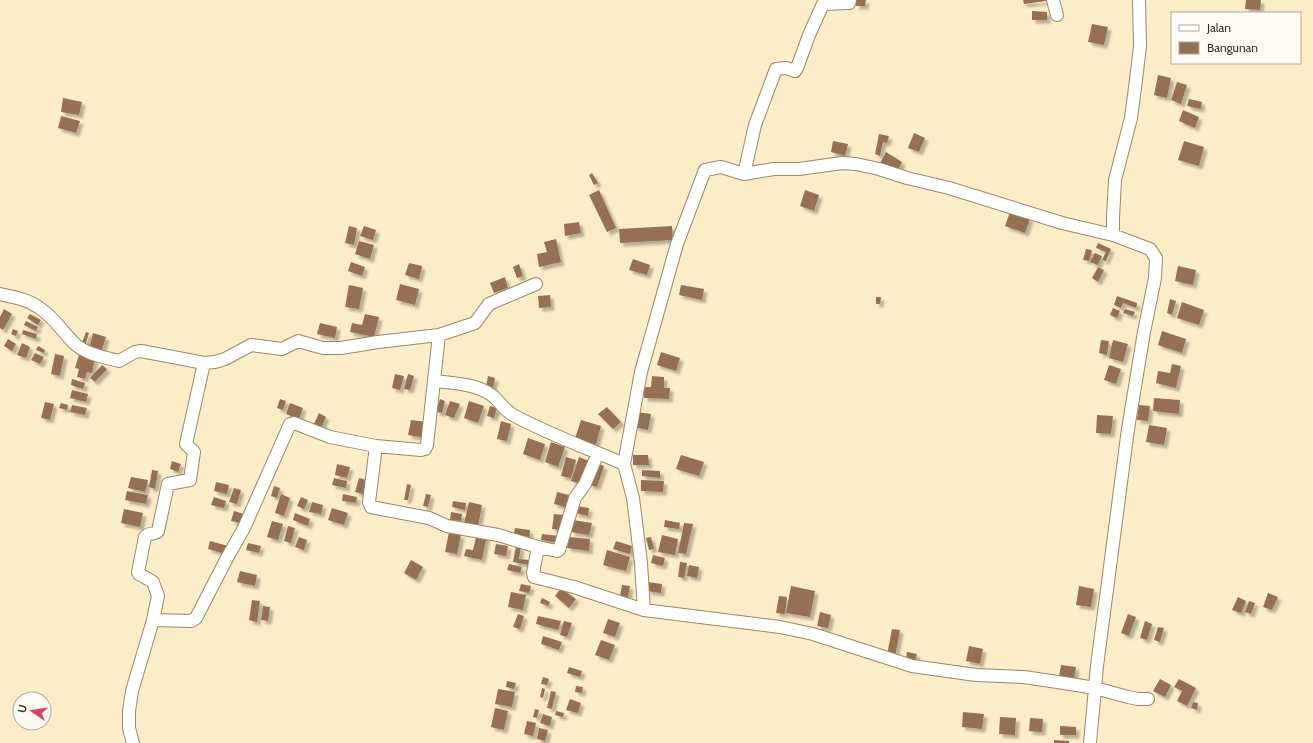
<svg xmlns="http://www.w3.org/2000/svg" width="1313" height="743" font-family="Cabin,sans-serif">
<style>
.building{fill:#957054;filter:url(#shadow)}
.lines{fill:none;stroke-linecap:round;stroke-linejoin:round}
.minor-casing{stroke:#978968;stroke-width:14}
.minor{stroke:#fff;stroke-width:12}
</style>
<defs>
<filter id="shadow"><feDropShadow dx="3.5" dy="3.5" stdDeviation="1" flood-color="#0004"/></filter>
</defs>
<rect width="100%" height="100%" fill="#fcedc9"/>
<path class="building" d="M856 0H866L865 6H856Z
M1023 0H1046V1L1024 4Z
M1246 0H1261L1260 10 1245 9Z
M1032 11 1047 12V20H1032Z
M1092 24 1108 27 1104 45 1088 42Z
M1158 75 1171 78 1167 98 1154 95Z
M1177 82 1187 85 1181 104 1171 100Z
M63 98 82 102 79 115 61 112Z
M1189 99 1202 102 1201 109 1187 106Z
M1183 110 1199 117 1195 128 1179 121Z
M61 116 80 121 76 133 58 128Z
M914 133 925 138 919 152 908 148Z
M879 134 889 136 887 143 883 142 880 156 875 154Z
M833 141 848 144 845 156 831 152Z
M1184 141 1204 147 1199 166 1178 160Z
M886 152 902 162 897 172 880 163Z
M592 173 598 183 594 185 589 175Z
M599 190 616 228 607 232 589 195Z
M805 190 819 195 814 211 800 206Z
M1010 212 1030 219 1025 233 1005 226Z
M579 222 581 233 565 236 564 224Z
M349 226 357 228 354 245 345 243Z
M364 226 376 230 373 240 360 236Z
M672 226 673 240 620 243 619 229Z
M556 239 561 262 539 267 537 254 547 252 544 242Z
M359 241 374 245 370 259 355 254Z
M1098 243 1111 249 1106 261 1102 260 1106 252 1096 248Z
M1086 249 1092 250 1089 261 1083 260Z
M1095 253 1102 256 1098 265 1090 262Z
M633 259 650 265 647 275 629 270Z
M351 262 365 267 362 276 348 271Z
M409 263 422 266 419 279 405 275Z
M519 264 523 276 517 278 513 267Z
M1178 266 1196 270 1193 285 1175 281Z
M1098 267 1104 270 1098 282 1092 278Z
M505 277 508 288 494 293 490 283Z
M400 284 419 289 415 305 396 300Z
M349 285 363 288 359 309 345 307Z
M681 285 704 289 702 300 679 295Z
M550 295 551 307 539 308 538 296Z
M1117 296 1137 303 1136 308 1123 303 1121 308 1114 305Z
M876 297H881L880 304H876Z
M1170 299 1176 301 1172 315 1167 313Z
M1182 302 1204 310 1199 325 1177 318Z
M1113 308 1120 311 1117 318 1110 315Z
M4 309 12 314 3 330 0 328V317Z
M1125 309 1135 312 1133 316 1123 313Z
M30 314 41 320 38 325 27 318Z
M365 314 379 317 374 337 350 332 352 323 362 325Z
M26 321 38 327 36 331 24 325Z
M320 323 337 327 335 338 317 334Z
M13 329 18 331 16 336 11 334Z
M23 330 37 334 36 339 22 334Z
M1162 331 1186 339 1182 353 1158 345Z
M86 332 89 333 85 346 81 345Z
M93 333 106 337 101 353 89 349Z
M8 339 16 344 12 351 4 346Z
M1101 340 1109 341 1107 355 1099 353Z
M1113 340 1128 344 1123 362 1109 358Z
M22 343 30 347 26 358 17 355Z
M38 346 45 350 44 353 36 350Z
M661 352 680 358 676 371 657 365Z
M35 353 44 357 40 364 31 360Z
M55 354 64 356 60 376 51 374Z
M79 355 95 359 92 373 87 372 85 379 77 377 79 369 75 368Z
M1172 364 1181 366 1176 388 1156 383 1158 371 1170 373Z
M102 365 107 369 95 382 90 378Z
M1109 365 1121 369 1116 384 1104 380Z
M395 374 404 376 400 390 392 388Z
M408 374 414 376 410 390 404 389Z
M488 376 495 378 493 388 486 387Z
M652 376 664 377V388H670L669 399 644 398V387H651Z
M72 379 85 383 83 389 71 385Z
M72 390 88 394 86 402 70 398Z
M1154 398 1180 400 1179 414 1153 411Z
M280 399 286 401 283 410 277 408Z
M440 399 445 401 442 413 436 412Z
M450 401 460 404 454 418 445 415Z
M469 401 484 406 478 423 464 418Z
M45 402 54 404 50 420 41 418Z
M61 403 68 405 67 410 59 408Z
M290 403 303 408 299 419 286 414Z
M72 405 87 408 85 415 70 412Z
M1139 405 1150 406 1148 421 1137 420Z
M490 406 497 408 494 418 487 416Z
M607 407 621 422 613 429 598 414Z
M637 412 651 414 648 430 634 427Z
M319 413 326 417 321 428 314 424Z
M1097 415 1113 416 1111 434 1096 433Z
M411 420 427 422 425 438 408 435Z
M581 420 601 426 595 448 574 442Z
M501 421 511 424 507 441 497 439Z
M1149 425 1167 428 1164 445 1146 442Z
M528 438 545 444 540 460 523 454Z
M551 442 565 447 558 467 545 462Z
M633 455H648L649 465H633Z
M681 455 704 462 699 476 676 469Z
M566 457 576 460 571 478 561 476Z
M579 457 589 461 582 484 571 481Z
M172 461 181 464 178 472 170 469Z
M596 463 604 466 597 487 589 485Z
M337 464 350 467 347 478 335 475Z
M152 470 158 471 155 489 149 487Z
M642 470 660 471V478L642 476Z
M131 477 148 480 145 492 128 488Z
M334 478 347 481 346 488 332 485Z
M359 478 370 481 367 495 355 492Z
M641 480 664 481 663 492 641 491Z
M216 482 229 485 227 494 214 491Z
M407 484 411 485 408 500H404Z
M274 486 280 488 277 498 271 496Z
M234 488 241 490 237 504 229 502Z
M127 491 148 495 146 504 125 500Z
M557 492 573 496 569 508 554 504Z
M281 494 290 498 284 516 275 513Z
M343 494 357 497 356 503 342 501Z
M426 494 431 495 428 507 423 506Z
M214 497 226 501 224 508 211 505Z
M301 497 308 500 304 509 297 506Z
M453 501 466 503 465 510 452 507Z
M312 502 323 505 321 514 309 512Z
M469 502 482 505 478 527 464 524Z
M576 506 589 508 588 516 575 513Z
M332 508 348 513 344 525 328 520Z
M124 509 143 513 140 527 121 523Z
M234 511 244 514 241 523 231 521Z
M451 512 462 514 461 521 450 520Z
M295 513 310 519 308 526 293 520Z
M554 514 564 515 562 530 552 529Z
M573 520 592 523 589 535 571 532Z
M665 520 680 523 679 529 664 527Z
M272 521 283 524 278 540 267 537Z
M684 523 693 524 686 554 678 553Z
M288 526 295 528 291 543 284 541Z
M515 528 530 530 529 541 513 539Z
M449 532 461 535 457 554 445 552Z
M477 533 487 535 482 560 464 556 466 549 473 550Z
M542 534 559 536 558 543 541 540Z
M662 535 678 539 675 555 658 552Z
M299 537 307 540 304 550 295 547Z
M569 537 590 539 589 551 567 548Z
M651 537 654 549 649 550 646 538Z
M210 541 228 546 226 554 208 549Z
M616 541 632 546 630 554 613 549Z
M248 543 261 546 259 553 246 550Z
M496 544 508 546 506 556 494 554Z
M516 546 521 547 519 559 530 560 529 565 513 562Z
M607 550 630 557 626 571 603 565Z
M653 555 665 558 663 566 651 563Z
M411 560 423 567 416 580 404 573Z
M680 562 687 563 684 578 678 577Z
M509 564 522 567 520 573 507 570Z
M689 565 699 567 697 578 687 576Z
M240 571 257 575 255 586 237 582Z
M648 582 662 584 661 593 647 591Z
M521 584 531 586 529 593 519 591Z
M622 585 630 586 627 602 619 601Z
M791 586 815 591 810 617 786 613Z
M1079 586 1094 589 1091 607 1076 605Z
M561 588 576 599 569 608 555 596Z
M511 592 526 595 523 610 508 607Z
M1268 593 1278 597 1272 610 1263 607Z
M779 596 787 597 785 614 776 613Z
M1238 597 1246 601 1241 613 1232 610Z
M542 598 550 602 548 606 540 603Z
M252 600 260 601 257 622 249 620Z
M1249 601 1255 603 1251 614 1245 612Z
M263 606 270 607 268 621 261 620Z
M820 612 831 615 828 628 817 626Z
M518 614 524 616 520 629 513 627Z
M1128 614 1136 617 1129 636 1121 633Z
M538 616 561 621 558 630 536 624Z
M608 619 620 623 615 637 603 633Z
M564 621 572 623 567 637 560 635Z
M1145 621 1152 624 1147 640 1140 638Z
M1158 627 1164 628 1160 642 1154 640Z
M892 629 900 630 895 657 887 655Z
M543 636 562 642 559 650 541 644Z
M601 640 615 645 609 660 595 655Z
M969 646 983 649 980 664 966 661Z
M907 652 917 654 915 661 906 659Z
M1061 665 1076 667 1074 679 1059 677Z
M569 667 582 671 580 677 567 673Z
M543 677 549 679 547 685 541 684Z
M1160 679 1171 685 1165 697 1153 691Z
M1179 679 1196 688 1187 706 1177 701 1182 691 1174 687Z
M507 681 516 683 514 689 506 687Z
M576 686 583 687 582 693 575 692Z
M542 688 545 689 543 698 540 697Z
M498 689 515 692 512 707 495 704Z
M551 691 556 692 552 709 547 708Z
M570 699 581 703 578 713 566 710Z
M1193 702 1198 703 1197 710 1191 708Z
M495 708 508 711 504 730 491 727Z
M535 709 539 710 537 718 533 717Z
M556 711 564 713 563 717 555 715Z
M963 712 984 714 982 729 962 727Z
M543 714 552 717 550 726 540 723Z
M1000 717 1016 718 1015 735 999 734Z
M1030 718 1043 719 1042 732 1029 731Z
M527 721 536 723 533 736 524 734Z
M1060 726 1076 727V735H1060Z
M539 728 548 730 545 741 537 739Z
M1054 740 1069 741V743H1054Z"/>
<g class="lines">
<defs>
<path id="minor" d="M1053 0 1057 15
M744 174 774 169H799L842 163 856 164 879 169 907 178 949 188 1062 223 1113 235
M0 294C13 297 27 299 38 307 52 315 62 331 73 342 84 354 104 357 119 361L135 352 141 351 204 363 215 362 225 359 251 345 282 349 298 341 323 348H341L378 342 439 335 475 323 489 304 536 284
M435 381C454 383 477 384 493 396 500 402 504 410 513 415 548 434 587 448 624 464
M376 446 369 502 371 507 429 518 447 526 498 535 538 547 533 573 534 577 574 587 644 610 641 563 633 498 624 464 641 372 677 244 705 170 721 167 744 174 755 125 776 69 786 68 795 71 797 68 809 35 823 4 849 3 850 0
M538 547 557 551 559 550 575 498 585 484 598 453
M644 610 780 627 813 634 912 666 976 675 1024 677 1064 683 1095 688 1128 697 1138 699H1148
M153 620 191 621 196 618 227 558 244 528 290 424 294 423 330 437 376 446 421 450 425 449 427 445 439 335
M133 743 129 728V711L132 691 153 620 158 596 153 582 139 574 138 572 145 537C148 532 155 535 158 531L168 484 190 480 194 452 186 444 204 363
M1090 743 1097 666 1128 429 1144 332 1155 278 1156 258 1150 249 1113 235V218L1115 180 1131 118 1136 80 1140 46 1139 0"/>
</defs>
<use href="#minor" class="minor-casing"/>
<use href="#minor" class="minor"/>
</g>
<rect x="1171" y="12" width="130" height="52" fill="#fefbf4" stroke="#aeaaa0"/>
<rect x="1179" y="25" width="20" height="6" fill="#ffffff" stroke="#aeaaa0"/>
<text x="1207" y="32" font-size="12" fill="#363123">Jalan</text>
<rect x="1179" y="42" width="20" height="12" fill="#957054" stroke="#aeaaa0"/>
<text x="1207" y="52" font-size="12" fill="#363123">Bangunan</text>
<g transform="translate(32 711) rotate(283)"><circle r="19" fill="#fefbf4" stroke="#aeaaa0"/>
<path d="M0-3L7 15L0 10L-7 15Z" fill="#d34360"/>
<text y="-6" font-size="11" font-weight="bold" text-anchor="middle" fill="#363123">U</text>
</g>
</svg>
